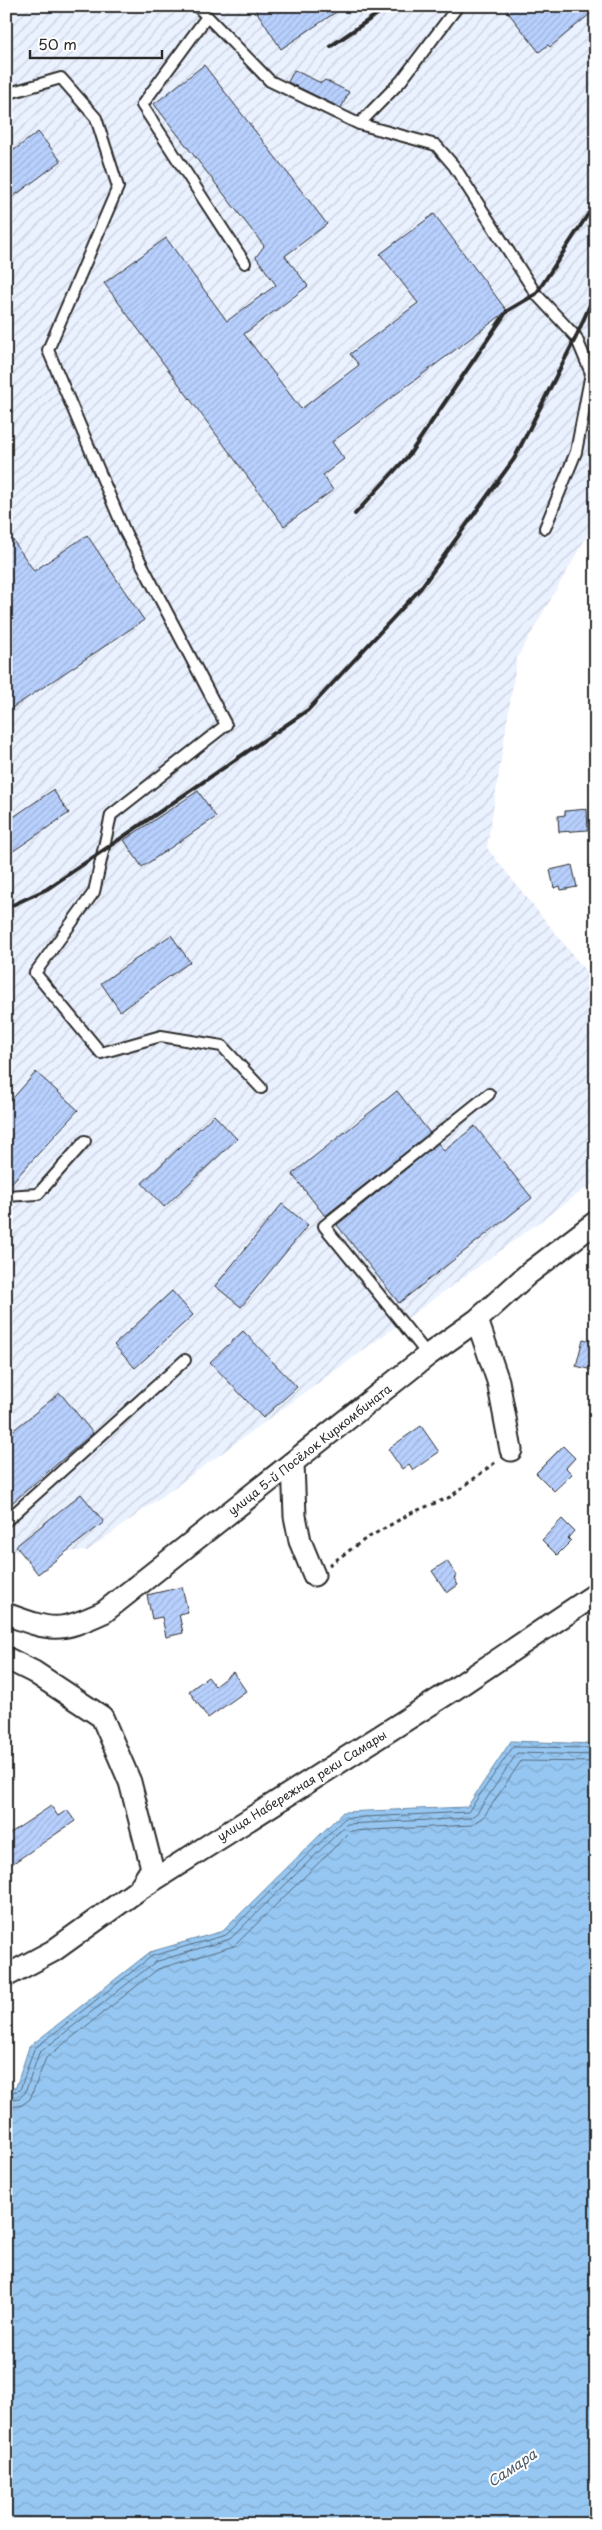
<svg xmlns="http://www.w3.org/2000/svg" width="602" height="2530" font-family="'Playpen Sans',sans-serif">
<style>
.industrial{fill:url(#industrial-furrows)}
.water{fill:url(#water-waves);stroke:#6b89a2}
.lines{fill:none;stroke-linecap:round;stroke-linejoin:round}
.shore{stroke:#56697b;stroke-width:1}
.building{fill:url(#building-hatch);stroke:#2b2b2b}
.service-casing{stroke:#2b2b2b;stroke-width:14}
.minor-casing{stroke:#2b2b2b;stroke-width:25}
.path{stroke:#2b2b2b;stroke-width:3;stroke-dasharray:4 4;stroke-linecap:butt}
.service{stroke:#fff;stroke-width:10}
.minor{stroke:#fff;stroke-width:21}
.rail{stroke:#2b2b2b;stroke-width:4}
.labels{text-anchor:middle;stroke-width:4;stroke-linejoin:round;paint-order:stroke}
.street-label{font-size:12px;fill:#2b2b2b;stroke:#fff}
.water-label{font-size:14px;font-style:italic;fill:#4b5a67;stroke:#fff}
</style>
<defs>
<pattern id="industrial-furrows" width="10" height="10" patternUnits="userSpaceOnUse" patternTransform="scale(1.25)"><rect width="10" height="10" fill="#eaf1ff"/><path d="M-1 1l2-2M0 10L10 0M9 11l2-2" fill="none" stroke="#c9cfdb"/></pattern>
<pattern id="water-waves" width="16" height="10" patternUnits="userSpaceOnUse" patternTransform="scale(1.25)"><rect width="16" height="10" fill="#96c7f2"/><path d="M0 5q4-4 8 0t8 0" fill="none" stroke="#81abd0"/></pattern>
<pattern id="building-hatch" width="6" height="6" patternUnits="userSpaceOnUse" patternTransform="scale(1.25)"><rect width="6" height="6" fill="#b8d0fe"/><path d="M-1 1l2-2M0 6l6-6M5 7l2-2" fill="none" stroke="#9eb3da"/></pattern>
</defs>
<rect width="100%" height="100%" fill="#fff"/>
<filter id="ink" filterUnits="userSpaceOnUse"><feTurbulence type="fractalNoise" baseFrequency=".02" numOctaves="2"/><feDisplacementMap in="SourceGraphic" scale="10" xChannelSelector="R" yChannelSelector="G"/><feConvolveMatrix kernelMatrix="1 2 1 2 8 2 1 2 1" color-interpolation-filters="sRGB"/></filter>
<g filter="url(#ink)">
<path class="industrial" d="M6 6H596V520L517 658 487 848 596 984V1181L87 1551 15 1552 6 1546Z"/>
<path class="water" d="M511 1741 596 1744V2524H6V2090L16 2087 29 2047 150 1952 223 1931 343 1812 467 1807Z"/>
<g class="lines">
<path class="shore" d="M6 2094 20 2090 34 2049 152 1956 226 1935 345 1818 468 1812 513 1747 596 1748
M6 2100 19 2098 25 2093 39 2053 155 1962 230 1939 347 1824 470 1818 477 1813 517 1753 596 1755
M6 2108 22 2105 30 2099 46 2058 158 1969 234 1946 351 1831 472 1825 483 1818 521 1761 596 1762"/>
</g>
<path class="building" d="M253 6H345L281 49Z
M503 6H596V9L550 47 548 45 539 52Z
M204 65 327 224 285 256 308 286 244 334 301 409 359 365 350 354 418 303 380 254 434 214 507 311 332 442 344 459 323 475 333 490 284 526 104 283 166 238 227 321 276 285 256 257 264 246 154 104Z
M294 70 321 83 325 80 349 92 341 108 288 82Z
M38 132 61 161 6 202V156Z
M6 530 34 571 87 535 144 620 6 712Z
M53 790 69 813 6 856V822Z
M198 791 216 817 142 867 124 840Z
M587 809 588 830 559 832 558 816 565 815V811Z
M572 865 577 887 561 890 560 886 554 888 550 870Z
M171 935 190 962 120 1011 101 983Z
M36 1072 78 1110 6 1189V1106Z
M397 1091 430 1133 325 1216 292 1174Z
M214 1115 237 1139 164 1207 142 1183Z
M475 1126 532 1198 399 1303 337 1225 438 1143 444 1151Z
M282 1204 308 1225 241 1307 215 1286Z
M172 1291 193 1315 135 1368 114 1345Z
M243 1331 297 1387 263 1418 210 1362Z
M583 1339 596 1342V1371L576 1366Z
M60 1393 93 1433 6 1508V1436Z
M421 1426 439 1452 413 1470 409 1464 402 1469 388 1449Z
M563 1446 575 1458 566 1468 572 1474 554 1491 536 1473Z
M81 1494 104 1522 38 1574 16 1546Z
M562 1519 574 1531 568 1538 571 1541 557 1555 542 1540Z
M447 1561 457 1576 454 1578 458 1585 447 1593 432 1571Z
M182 1587 188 1612 179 1614 183 1633 166 1637 162 1617 152 1619 147 1595Z
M233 1672 246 1691 208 1718 189 1691 208 1677 215 1686Z
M51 1806 58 1816 67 1810 75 1821 6 1868V1836Z"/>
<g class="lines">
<defs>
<path id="service" d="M197 6 270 81 359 124 436 145 454 166 536 294 576 337 591 373 576 452 545 528
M206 18 142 105 245 263
M6 94 61 78 96 118 118 187 48 350 125 532 226 725 111 815 94 892 35 973 101 1053 161 1036 222 1046 261 1088
M359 124 401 81 458 6
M6 1196 38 1194 85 1141
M428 1355 324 1226 489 1094
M6 1521 185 1360"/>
<path id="minor" d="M477 1320 498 1381 511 1450
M293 1463 295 1516 300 1541 314 1575
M6 1614C53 1631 58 1633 104 1612L428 1355 477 1320 528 1274 596 1222
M6 1658 34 1672 102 1717 130 1782 152 1868 140 1887
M6 1976 53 1951 138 1890 453 1690 596 1594"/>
</defs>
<use href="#service" class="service-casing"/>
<use href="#minor" class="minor-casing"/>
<path class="path" d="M329 1565 364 1540 413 1512 450 1497 497 1461"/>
<use href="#service" class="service"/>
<use href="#minor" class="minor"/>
<path class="rail" d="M331 46 389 6
M355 514 409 455 507 311 536 294 596 202
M6 908 47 889 308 710 420 589 514 459 576 337 596 291"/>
</g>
</g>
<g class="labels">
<g class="street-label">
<text transform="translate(310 1450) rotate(-38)" y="4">улица 5-й Посёлок Киркомбината</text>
<text transform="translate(302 1786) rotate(-32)" y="4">улица Набережная реки Самары</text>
</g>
<g class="water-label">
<text transform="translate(512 2468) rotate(-34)" y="5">Самара</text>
</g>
</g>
<rect width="602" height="2530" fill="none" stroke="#fff" stroke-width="25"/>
<rect x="12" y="12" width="577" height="2505" fill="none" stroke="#2b2b2b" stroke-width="2" filter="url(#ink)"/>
<path d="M30 50v8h132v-8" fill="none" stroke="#2b2b2b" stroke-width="2.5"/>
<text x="38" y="50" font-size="15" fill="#2b2b2b" stroke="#ffffff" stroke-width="4" paint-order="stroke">50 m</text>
</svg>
